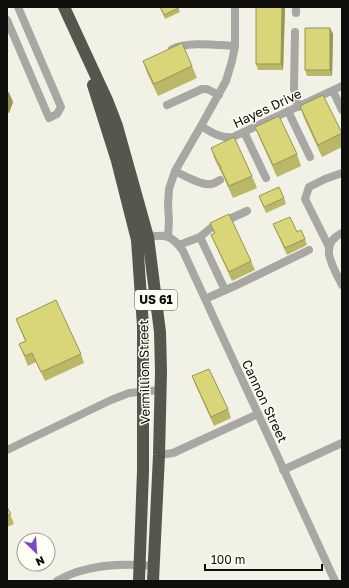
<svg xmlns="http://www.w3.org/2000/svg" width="349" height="588" font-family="'Golos Text',sans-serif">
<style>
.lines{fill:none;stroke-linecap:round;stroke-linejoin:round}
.minor{stroke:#a7a7a3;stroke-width:8}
.highway{stroke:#56564d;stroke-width:12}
.wall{fill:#bbb768}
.shaded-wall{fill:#989555}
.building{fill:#d9d579;stroke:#989555}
.labels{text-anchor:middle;stroke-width:3;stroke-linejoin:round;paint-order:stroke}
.shield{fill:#fefef4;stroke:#565651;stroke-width:1}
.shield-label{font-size:12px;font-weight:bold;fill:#0e0e0b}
.street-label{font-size:13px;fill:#0e0e0b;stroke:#fefef4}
</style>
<rect width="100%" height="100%" fill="#f1f1e6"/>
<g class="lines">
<path class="minor" d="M296 13V7
M7 20 49 118 57 114 61 107 18 7
M295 32 294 89 298 107
M172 49C189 41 216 45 235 46
M333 91 342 110
M167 105 202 89H207L219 95
M288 111 310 157
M201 126C211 132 221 139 233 137L342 86
M244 132 266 178
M175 171C183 175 202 186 211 184 214 184 218 181 220 180
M342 233C317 245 334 268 342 285
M168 237 169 220 168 205 169 189 175 171 201 126 226 81 232 61 235 46V7
M200 237 212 227 247 211
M143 238C163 234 171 233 183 251L335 581
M179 245 200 237 225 290
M329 247 305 199 309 187 325 179 342 173
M205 299 237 285 309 250
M7 450 111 400 129 393 160 390
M159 455 173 453 258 414
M283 470 342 443
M57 581C86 564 121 563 154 566"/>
<path class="highway" d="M64 7 107 100 117 126 148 237 160 332 161 372 159 455 153 581
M93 85 117 161 137 240 143 326V471L139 581"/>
</g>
<path class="wall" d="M160 7H178L180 12 165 19Z
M256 7H285L283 70H258L256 64Z
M330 28 333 34 332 76H307L305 70Z
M143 61 192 66 197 78 158 96 147 73Z
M7 92 9 93 13 102 9 113H7Z
M323 95 342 135V147L322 157 304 118 300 106Z
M255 127 297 154 301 166 277 177 260 139Z
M211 148 252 176 257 188 233 198 223 176 215 160Z
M259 196 284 198 286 204 266 213Z
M210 223 251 261 255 270 232 281 215 244 211 235 214 233Z
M273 224 297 232 305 239 307 245 287 255Z
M16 319 81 354 84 363 45 381 36 362 28 366 19 344 25 341Z
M192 376 228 409 231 418 214 426 196 386Z
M7 507 14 524 7 527Z"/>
<path class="shaded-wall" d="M282 7H285L283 70 281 64Z
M330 28 333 34 332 76 330 70Z
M9 93 13 102 9 113 7 107V101Z"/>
<path class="building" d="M160 7H178L179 8 164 15Z
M256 7H282L281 64H256Z
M305 28H330V70H305Z
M182 43 192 66 154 84 143 61Z
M7 92 9 93 7 101Z
M323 95 342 133 318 145 300 106Z
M279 116 297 154 273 165 255 127Z
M234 137 252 176 229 186 221 169V166L218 163 211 148Z
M279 187 284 198 264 207 259 196Z
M229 214 251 261 229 272 211 235 215 233 210 223Z
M290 217 297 232 301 230 305 239 285 248 273 224Z
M56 300 81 354 41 372 32 353 25 356 19 344 26 341 16 319Z
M209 369 228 409 211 417 192 376Z
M7 507 11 514 7 516Z"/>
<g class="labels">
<rect class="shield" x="135" y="290" width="42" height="20" rx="3"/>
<g class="shield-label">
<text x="156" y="304">US 61</text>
</g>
<g class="street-label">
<text transform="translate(267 108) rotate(-25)" y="5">Hayes Drive</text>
<text transform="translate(144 372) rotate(-91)" y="5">Vermillion Street</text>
<text transform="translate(265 401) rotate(65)" y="5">Cannon Street</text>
</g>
</g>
<rect width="349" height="588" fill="none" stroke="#0e0e0b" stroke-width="16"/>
<g transform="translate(36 552) rotate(155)"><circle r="19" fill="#fefef4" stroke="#9e9e97"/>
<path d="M0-3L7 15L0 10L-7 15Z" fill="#7c4ac2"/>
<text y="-6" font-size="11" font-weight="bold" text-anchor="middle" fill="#0e0e0b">N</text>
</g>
<path d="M205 564v6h117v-6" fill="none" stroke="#0e0e0b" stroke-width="2"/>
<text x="211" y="564" font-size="12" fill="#0e0e0b" stroke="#fefef4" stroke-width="3" paint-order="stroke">100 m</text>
</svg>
